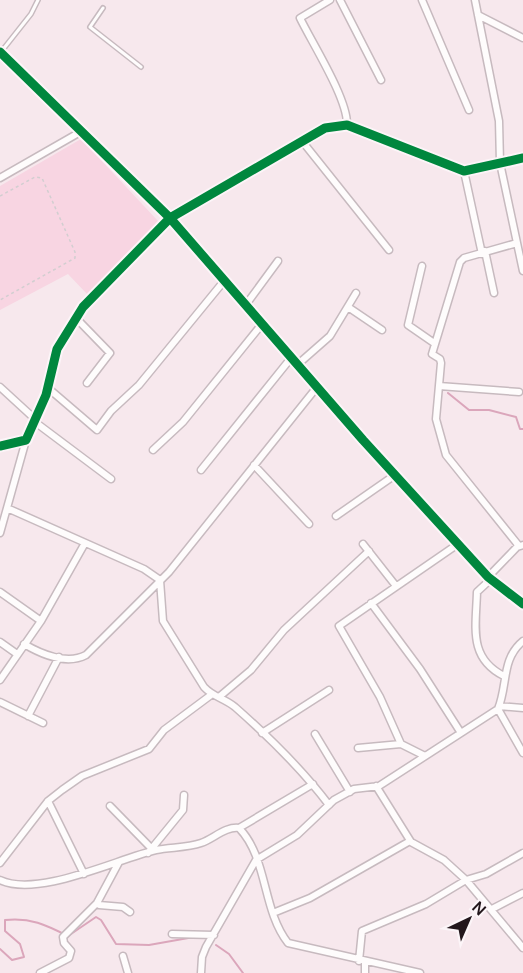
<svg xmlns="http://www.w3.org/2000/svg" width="523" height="973" font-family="Manrope,sans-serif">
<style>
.green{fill:#f8d5e2}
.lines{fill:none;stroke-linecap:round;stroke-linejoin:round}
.stream{stroke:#dba6bb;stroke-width:2}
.service-casing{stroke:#c7babf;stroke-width:6}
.minor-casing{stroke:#c7babf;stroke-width:9}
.tertiary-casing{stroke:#c7babf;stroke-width:10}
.path{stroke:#d2ced0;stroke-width:1.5;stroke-dasharray:3 3;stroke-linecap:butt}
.service{stroke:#fefcfc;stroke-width:3}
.minor{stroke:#fefcfc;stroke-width:6}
.tertiary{stroke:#fefcfc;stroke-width:8}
.cycleway-casing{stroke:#fcf5f8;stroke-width:13}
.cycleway{stroke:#00873e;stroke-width:9}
</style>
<rect width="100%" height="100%" fill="#f7e8ed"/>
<path class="green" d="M81 139 158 221 88 295 68 274 0 310V186Z"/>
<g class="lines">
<path class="stream" d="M448 393 469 410H489L516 417 520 429H523
M216 945 229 954 243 973
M0 949 12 960 24 957 20 944 5 931V920C30 917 46 925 68 936L96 917 101 920 116 944 149 945 194 937"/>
<defs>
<path id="service" d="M103 8 90 27 141 67
M1 52 31 14 38 0"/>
<path id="minor" d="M330 0 300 18C312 43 348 99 347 125
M340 0 381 80
M422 0 469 110
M475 0 499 121 500 163 523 271
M478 15 523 38
M302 141 389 250
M464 171 482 254
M0 178 82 131
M517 243 464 258 460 262 432 354 440 359 441 363 436 419 446 455 519 546
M485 251 494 293
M422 266 408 325 434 343
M245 306 278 261
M348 307 382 330
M76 318 110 353 87 383
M297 365 330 336 356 293
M439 386 519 392
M0 387 36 420
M48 388 97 430 111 411 139 385 224 281
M35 422 111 479
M153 450 183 422 262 324
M254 465 309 524
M201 470 291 358
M7 508 144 569 160 580
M336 516 395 475
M0 533 26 440
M363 544 396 586
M488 577 517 547 523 545
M491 579 477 592C476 627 468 658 504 676
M160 580 163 621 204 687C213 697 224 698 235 707 269 737 302 769 329 805
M0 592 41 621
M371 603 420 669 461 733
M0 642 17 654
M24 644C41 654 67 665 86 655L169 572 317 387
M0 680 41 621 85 543
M219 697 251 670 284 630 369 551
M0 702 43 723
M499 706 523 708
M498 709 523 753
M28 716 59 657
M262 733 329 690
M315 734 350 792
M358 748 401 744
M425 756 401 744 380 697 339 626 458 544
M376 786 411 842 444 860 466 880 523 948
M48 801 84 874
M110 806 151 848
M239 828 313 784
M148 853 183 810 184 795
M119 862 97 903 99 905 123 907 130 912
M0 863 48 801 62 790 82 776 149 749 164 730 211 695
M0 880C38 898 117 859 156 850 170 847 187 848 201 843 213 839 226 826 239 828 268 858 262 910 288 943L420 973
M492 909 523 893
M273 913 310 898 410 841
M172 934 214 935
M123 956 128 973
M359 961 362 931 426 904 466 880 486 874 523 853
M365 962V973
M40 973 69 958 71 951 64 943 63 937 97 903
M201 973 202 957 206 947 256 860 297 835 334 800 354 789 379 786 498 709C508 685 501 659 523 641"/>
<path id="tertiary" d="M0 52 170 218 363 440 488 577 523 604
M0 446 26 440 46 395 57 349 83 307 170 218 325 128 347 125 464 171 523 158"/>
</defs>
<use href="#service" class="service-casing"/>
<use href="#minor" class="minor-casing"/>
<use href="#tertiary" class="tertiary-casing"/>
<path class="path" d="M0 196 35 177 42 178 75 252V258L0 300"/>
<use href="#service" class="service"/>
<use href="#minor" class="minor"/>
<use href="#tertiary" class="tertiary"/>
<defs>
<path id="cycleway" d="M0 52 170 218 363 440 488 577 523 604
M0 446 26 440 46 395 57 349 83 307 170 218 325 128 347 125 464 171 523 158"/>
</defs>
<use href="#cycleway" class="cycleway-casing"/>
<use href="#cycleway" class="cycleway"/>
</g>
<g transform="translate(469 919) rotate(44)" stroke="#fcf5f8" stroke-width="4.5" paint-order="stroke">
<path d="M0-4.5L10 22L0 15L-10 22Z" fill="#23171c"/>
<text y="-9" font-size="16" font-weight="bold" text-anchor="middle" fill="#23171c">N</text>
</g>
</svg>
